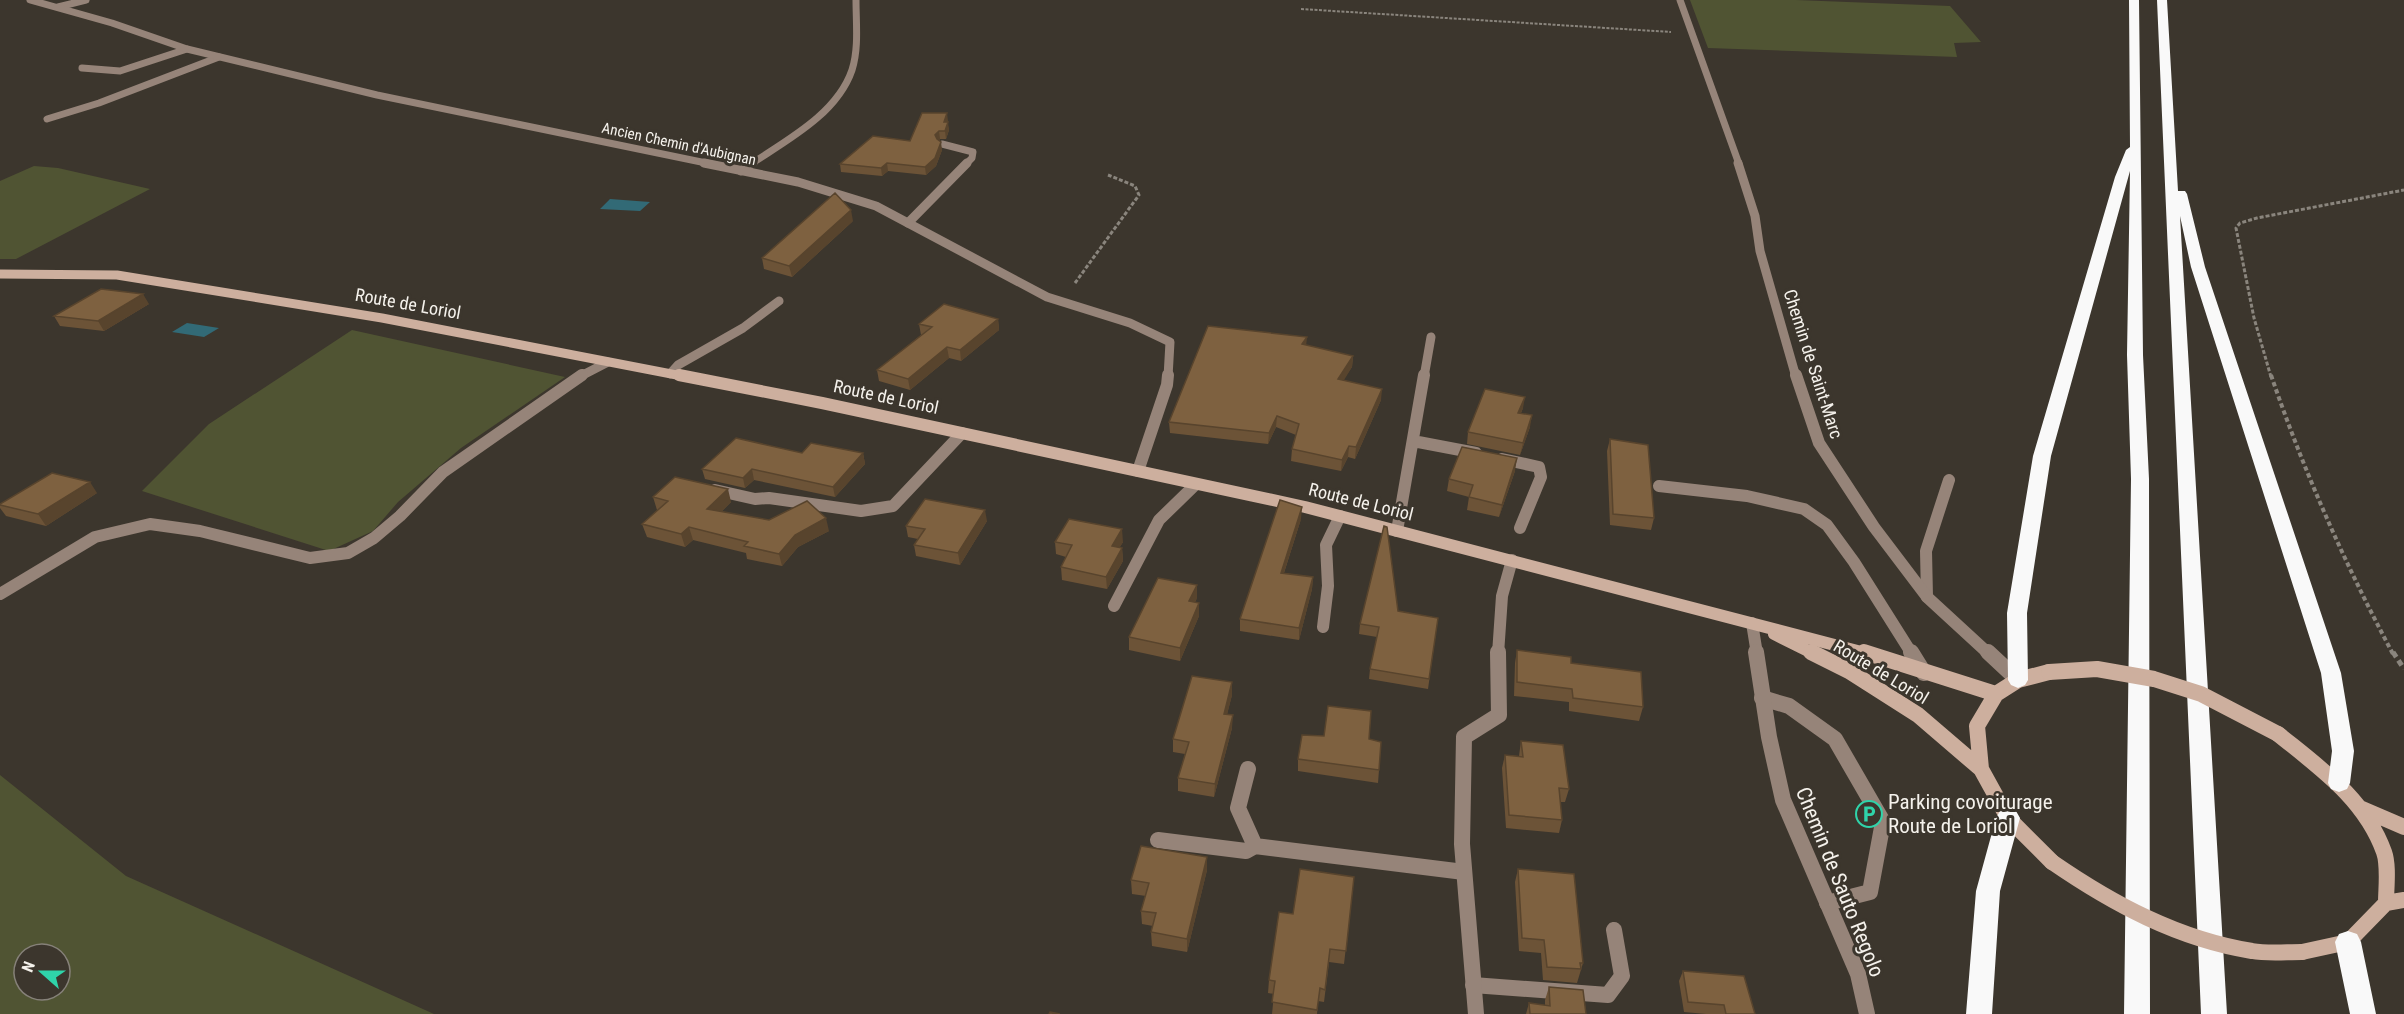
<svg xmlns="http://www.w3.org/2000/svg" width="2404" height="1014" font-family="'Roboto Condensed',sans-serif">
<style>
.green{fill:#505433;fill-rule:evenodd}
.water{fill:#326a76}
.lines{fill:none;stroke-linecap:round;stroke-linejoin:round}
.path-far3{stroke:#8a857d;stroke-width:2;stroke-dasharray:3 1.5;stroke-linecap:butt}
.path-far2{stroke:#8a857d;stroke-width:3;stroke-dasharray:4 2;stroke-linecap:butt}
.path-far1{stroke:#8a857d;stroke-width:4;stroke-dasharray:4.5 3;stroke-linecap:butt}
.path{stroke:#8a857d;stroke-width:5;stroke-dasharray:6 4;stroke-linecap:butt}
.lane-far3{stroke:#968479;stroke-width:7}
.lane-far2{stroke:#968479;stroke-width:9}
.lane-far1{stroke:#968479;stroke-width:12}
.lane{stroke:#968479;stroke-width:16}
.street-far3{stroke:#968479;stroke-width:7}
.street-far2{stroke:#968479;stroke-width:9}
.street-far1{stroke:#968479;stroke-width:12}
.street{stroke:#968479;stroke-width:16}
.secondary-far2{stroke:#cdaf9e;stroke-width:9}
.secondary-far1{stroke:#cdaf9e;stroke-width:12}
.secondary{stroke:#cdaf9e;stroke-width:16}
.highway{fill:#f9f9f9;fill-rule:evenodd}
.secondary-bridge{stroke:#cdaf9e;stroke-width:16}
.wall{fill:#6c5337}
.shaded-wall{fill:#58442d}
.building{fill:#7e6140;stroke:#58442d;stroke-width:1.5}
.labels{text-anchor:middle;stroke-width:6;stroke-linejoin:round;paint-order:stroke}
.far-street-label{font-size:15px;fill:#f5f2ec;stroke:#3c362d}
.street-label{font-size:18px;fill:#f5f2ec;stroke:#3c362d}
.near-poi-label{font-size:21px;fill:#f5f2ec;stroke:#3c362d;text-anchor:start}
.near-street-label{font-size:21px;fill:#f5f2ec;stroke:#3c362d}
</style>
<rect width="100%" height="100%" fill="#3c362d"/>
<path class="green" d="M1690 0H1796L1950 6 1981 42 1954 43 1957 57 1708 48Z
M34 166 58 168 150 189 16 259H0V181Z
M352 330 565 377 461 448 398 502 373 531 329 551 142 491 209 424Z
M0 775 126 876 434 1014H0ZM24 954H60V990H24Z"/>
<path class="water" d="M610 199 650 202 640 211 600 209Z
M187 323 219 328 204 337 172 332Z"/>
<g class="lines">
<path class="path-far3" d="M1301 9 1671 32"/>
<path class="path-far2" d="M1075 283 1139 195 1135 186 1108 175
M2271 377 2254 318 2236 228 2240 223 2257 218 2404 190"/>
<path class="path-far1" d="M2271 375C2304 472 2345 564 2393 654"/>
<path class="path" d="M2393 652 2404 669"/>
<path class="lane-far3" d="M58 7 86 0
M82 68 120 71 187 49
M47 119 99 103 219 57
M942 144 973 152 972 158 966 164
M751 164C787 140 837 114 852 70 859 48 856 23 856 0"/>
<path class="lane-far2" d="M741 171 753 163
M908 223 967 163
M670 374 678 365 743 328 779 301
M579 377 608 362
M1424 377 1431 337"/>
<path class="lane-far1" d="M1413 441 1476 453
M1502 459 1539 467 1541 477 1520 528
M1659 486 1747 496 1804 509 1827 525 1854 562 1912 654
M715 490 755 499 769 498 861 511 893 506 962 433
M1397 531 1424 375
M0 594 95 537 150 524 200 531 310 558 348 553 374 538 400 516 443 472 582 375
M1927 597 1926 551 1949 480
M1114 606 1159 520 1196 484
M1323 627 1328 586 1326 545 1340 516"/>
<path class="lane" d="M1911 652 1924 673
M1762 698 1789 706 1835 739 1883 822 1870 892 1827 903
M1248 769 1238 808 1255 846 1464 872
M1158 840 1246 851 1255 846
M1473 985 1608 995 1622 976 1614 930"/>
<path class="street-far3" d="M30 0 112 23 187 49 377 95 711 164
M1680 0 1739 164"/>
<path class="street-far2" d="M704 163 798 182 876 206 1047 297 1130 323 1170 342 1168 377
M1738 163 1755 216 1760 251 1796 377"/>
<path class="street-far1" d="M1796 375 1819 443 1874 527 1927 597 1989 654
M1138 471 1167 385 1168 375
M1752 623 1757 654
M1498 654 1502 596 1512 560"/>
<path class="street" d="M1756 652 1769 737 1783 800 1858 974 1867 1014
M1988 652 2018 680
M1476 1014 1462 844 1464 737 1499 715 1498 652"/>
<path class="secondary-far2" d="M0 274 117 275 382 318 687 377"/>
<path class="secondary-far1" d="M679 375 822 403 1305 507 1869 654
M1774 634 1814 654"/>
<path class="secondary" d="M1811 652 1849 671 1918 715 1981 769
M1864 652 1996 694
M2049 672 2018 680 1996 694 1977 726 1981 769 2008 818 2052 862
M2278 734C2320 768 2365 799 2384 852 2389 866 2386 888 2386 903L2348 942 2302 952
M2360 808 2404 827
M2386 903 2404 900"/>
<path class="highway" d="M2129 0H2139L2143 355 2149 479 2150 1014H2124L2131 479 2127 355 2130 171 2051 456 2027 613 2028 680 2025 685 2018 688 2011 685 2008 680 2007 613 2033 456 2115 177 2126 150 2130 147Z
M2157 0H2167L2178 191H2185L2187 194 2205 267 2341 673 2354 751 2350 783 2347 789 2339 792 2331 789 2328 783 2332 751 2321 673 2191 267 2180 216 2227 1014H2201Z
M2008 809 2016 811 2020 818 2000 891 1992 1014H1966L1976 891 1996 818 2000 811Z
M2348 931 2357 934 2361 942 2376 1014H2350L2335 942 2339 934Z"/>
<path class="secondary-bridge" d="M2049 672 2097 669 2154 679 2201 694 2278 734
M2052 862C2113 904 2178 939 2252 951 2268 954 2285 952 2302 952"/>
</g>
<path class="wall" d="M947 113V122L949 130 946 139H940L939 140 942 150 936 166 926 175 888 171 882 176 841 172 840 164 910 141Z
M853 221 792 277 764 269 762 258Z
M149 304 104 331 60 326 54 316Z
M998 319 999 330 961 361 949 358 910 390 879 381 877 370 921 335 919 324Z
M1306 345 1353 356 1352 367 1343 380 1381 400 1355 459 1348 457 1341 471 1291 461 1292 449 1296 435 1276 427 1268 444 1170 433 1169 422Z
M1523 408 1521 413 1530 427 1520 455 1467 444 1468 432Z
M1610 439 1654 518 1651 530 1610 525 1607 451Z
M802 453H863L865 464 835 497 754 480 745 488 705 479 702 469Z
M1515 471 1499 517 1467 510 1469 497 1447 491 1449 479Z
M97 493 46 526 6 516 0 508V504Z
M653 497 731 502 721 512 829 531 798 547 782 566 747 559 746 553 693 540 685 547 647 537 642 524 658 510H657Z
M1301 519 1284 573 1313 577 1312 589 1299 640 1240 631V619Z
M987 521 960 565 916 556 914 545 918 539 908 537 906 526Z
M1055 542H1123L1119 548H1122L1123 561 1107 589 1062 580 1061 567 1066 557 1056 554Z
M1197 598 1195 602 1199 616 1180 661 1129 650V637Z
M1398 611 1438 618 1428 689 1369 679 1370 669 1377 637 1359 634 1360 624Z
M1517 650 1571 663 1643 707 1639 721 1569 711V702L1514 696 1515 663Z
M1232 682V695L1227 714 1232 728 1214 797 1178 791V778L1185 754 1173 752V739Z
M1369 739 1379 770 1378 783 1298 771V759Z
M1521 741 1569 789 1565 802H1560L1562 820 1559 833 1506 828 1502 768 1505 755 1519 756Z
M1207 857V870L1187 952 1152 946 1151 932 1153 926 1142 924 1141 911 1146 896 1132 894 1131 880Z
M1518 869 1583 963 1577 983 1543 980 1541 953 1519 951 1515 882Z
M1354 877 1344 964 1329 962 1324 1002 1318 1001 1317 1014H1272L1274 994 1268 993 1269 980 1293 914Z
M1683 971 1755 1014H1706L1684 1012 1679 981Z
M1549 987 1586 1014H1526L1529 1003 1545 1005V1000Z"/>
<path class="shaded-wall" d="M947 113 948 121 945 130 944 122Z
M948 122 949 130 946 139 945 131Z
M939 131 940 139 936 143 935 135Z
M941 142 942 150 936 166 926 175 925 167Z
M887 163 888 171 882 176 881 168Z
M851 210 853 221 792 277 789 266Z
M143 294 149 304 104 331 98 321Z
M998 319 999 330 961 361 960 350Z
M1307 337 1306 347 1302 344Z
M947 347 949 358 910 390 908 379Z
M1353 356 1352 367 1338 390V379Z
M1382 389 1381 400 1355 459 1356 447Z
M1525 397 1523 408 1516 424 1518 413Z
M1532 415 1530 427 1520 455 1523 443Z
M1277 416 1276 427 1268 444 1269 433Z
M1349 446 1348 457 1341 471 1342 460Z
M863 453 865 464 835 497 833 487Z
M1517 458 1515 471 1499 517 1502 505Z
M752 469 754 480 745 488 743 478Z
M90 482 97 493 46 526 38 514Z
M728 489 731 502 711 522 707 509Z
M1302 507 1301 519 1280 585 1281 573Z
M985 510 987 521 960 565 958 553Z
M826 518 829 531 798 547 782 566 779 554 795 535Z
M689 527 693 540 685 547 681 534Z
M1122 529 1123 542 1113 559 1112 546Z
M1122 548 1123 561 1107 589 1106 577Z
M1313 577 1312 589 1299 640V628Z
M1197 585V598L1189 614V601Z
M1199 603V616L1180 661V648Z
M1232 682V695L1224 727V714Z
M1233 715 1232 728 1214 797 1215 784Z
M1207 857V870L1187 952V939Z"/>
<path class="building" d="M922 113H947L944 122H948L945 131H939L935 135 937 139 941 142 935 158 925 167 887 163 881 168 840 164 873 136 910 141Z
M835 193 851 210 789 266 762 258Z
M101 289 143 294 98 321 54 316Z
M944 304 998 319 960 350 947 347 908 379 877 370 932 327 919 324Z
M1208 326 1307 337 1302 344 1353 356 1338 379 1382 389 1356 447 1349 446 1342 460 1292 449 1299 424 1277 416 1269 433 1169 422Z
M1485 389 1525 397 1518 413 1532 415 1523 443 1468 432Z
M736 438 802 453 811 443 863 453 833 487 752 469 743 478 702 469Z
M1610 439 1648 445 1654 518 1613 514Z
M1462 447 1517 458 1502 505 1469 497 1473 485 1449 479Z
M52 473 90 482 38 514 0 505V504Z
M675 477 728 489 707 509 769 520 807 501 826 518 795 535 779 554 744 546 748 542 689 527 681 534 642 524 668 501 653 497Z
M925 499 985 510 958 553 914 545 925 529 906 526Z
M1280 500 1302 507 1281 573 1313 577 1299 628 1240 619Z
M1069 519 1122 529 1112 546 1122 548 1106 577 1061 567 1072 545 1055 542Z
M1384 526 1387 527 1398 611 1438 618 1429 679 1370 669 1379 627 1360 624Z
M1158 578 1197 585 1189 601 1199 603 1180 648 1129 637Z
M1517 650 1571 657V663L1641 672 1643 707 1573 698 1572 689 1517 682Z
M1192 676 1232 682 1224 714 1233 715 1215 784 1178 778 1189 742 1173 739Z
M1328 706 1371 711 1369 739 1381 742 1379 770 1298 759 1302 735 1324 736Z
M1521 741 1563 745 1569 789 1559 788 1562 820 1509 815 1505 755 1523 757Z
M1141 846 1207 857 1187 939 1151 932 1156 913 1141 911 1149 883 1131 880Z
M1300 869 1354 877 1346 951 1330 949 1325 990 1320 988 1317 1010 1272 1002 1275 981 1269 980 1279 912 1293 914Z
M1518 869 1574 874 1583 963H1580L1581 969 1547 967 1544 940 1522 938Z
M1683 971 1744 976 1755 1014H1726L1724 1005 1688 1002Z
M1549 987 1583 990 1586 1014H1530L1529 1003 1550 1006Z
M1050 1012 1060 1014H1049Z"/>
<defs>
<symbol id="parking-ring" viewBox="-11 -11 22 22"><circle r="9.5" fill="#3c362d" stroke="#2fd4aa" stroke-width="1.5"/><path d="M-3.5-5.5H1a3.5 3.5 0 0 1 0 7H-1V5.5H-3.5ZM-1-3.4V-.6H.8a1.4 1.4 0 0 0 0-2.8Z" fill="#2fd4aa"/></symbol>
</defs>
<g fill-rule="evenodd">
<use href="#parking-ring" x="1854" y="799" width="30" height="30"/>
</g>
<g class="labels">
<g class="far-street-label">
<text transform="translate(679 144) rotate(12)" y="5">Ancien Chemin d'Aubignan</text>
</g>
<g class="street-label">
<text transform="translate(408 304) rotate(10)" y="6">Route de Loriol</text>
<text transform="translate(1813 364) rotate(72)" y="6">Chemin de Saint-Marc</text>
<text transform="translate(886 397) rotate(12)" y="6">Route de Loriol</text>
<text transform="translate(1361 502) rotate(14)" y="6">Route de Loriol</text>
<text transform="translate(1881 672) rotate(31)" y="6">Route de Loriol</text>
</g>
<g class="near-poi-label">
<text x="1888" y="809">Parking covoiturage<tspan x="1888" dy="24">Route de Loriol</tspan></text>
</g>
<g class="near-street-label">
<text transform="translate(1840 882) rotate(68)" y="7">Chemin de Sauto Regolo</text>
</g>
</g>
<g transform="translate(42 972) rotate(291)"><circle r="28" fill="#3c362d" stroke="#868179" stroke-width="1.5"/>
<path d="M0-4.5L10 22L0 15L-10 22Z" fill="#2fd4aa"/>
<text y="-9" font-size="16" font-weight="bold" text-anchor="middle" fill="#f5f2ec">N</text>
</g>
</svg>
